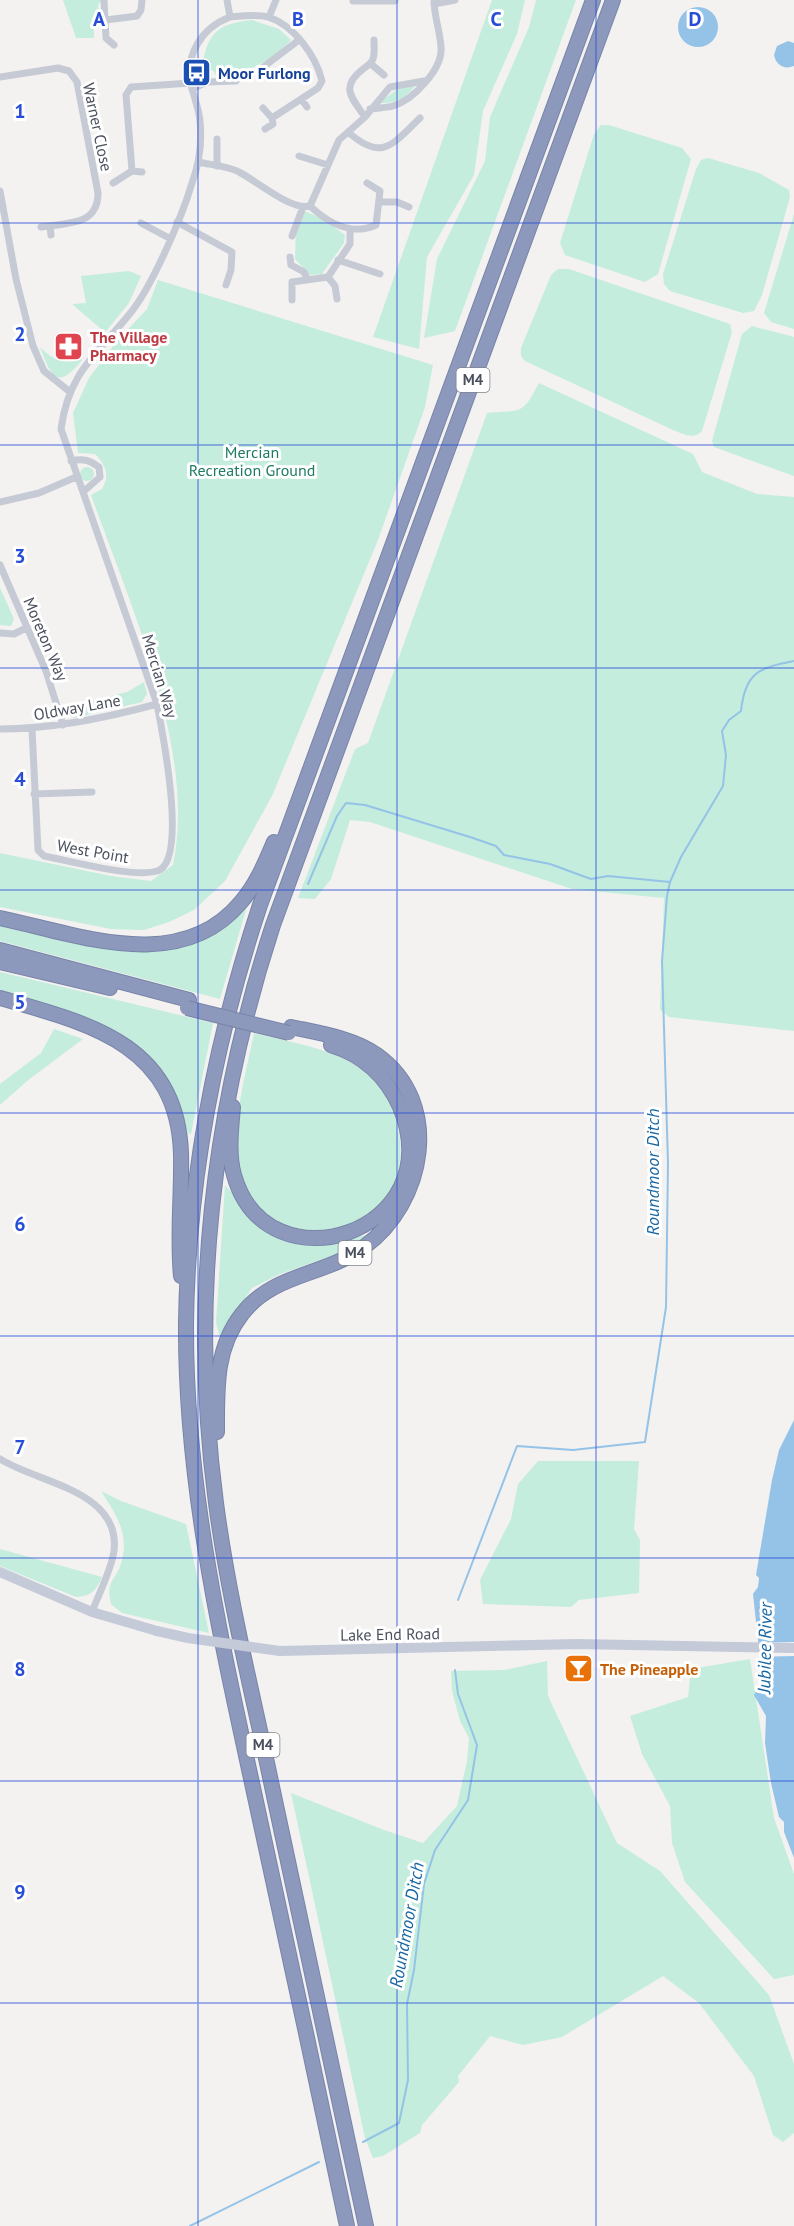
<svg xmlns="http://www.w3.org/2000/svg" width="794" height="2226" font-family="'PT Sans',sans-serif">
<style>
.green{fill:#c4eddd}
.water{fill:#94c3e7}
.pier{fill:#f3f2f1}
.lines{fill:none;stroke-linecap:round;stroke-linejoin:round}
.stream{stroke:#94c3e7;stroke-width:2}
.motorway-casing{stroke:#7884a8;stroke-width:16}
.minor{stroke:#c6cad5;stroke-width:7}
.secondary{stroke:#c5cad8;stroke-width:10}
.motorway{stroke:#8d99bc;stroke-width:14}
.motorway-bridge-casing{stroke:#7884a8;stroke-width:16;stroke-linecap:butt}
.secondary-bridge{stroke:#c5cad8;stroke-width:10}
.motorway-bridge{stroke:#8d99bc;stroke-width:14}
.grid{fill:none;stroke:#264cd8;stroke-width:1.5;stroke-opacity:0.55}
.labels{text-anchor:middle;stroke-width:6;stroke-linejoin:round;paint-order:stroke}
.shield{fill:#fff;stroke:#80848e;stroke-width:1.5}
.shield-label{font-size:15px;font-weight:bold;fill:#4a505d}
.transit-label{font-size:16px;font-weight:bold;fill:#164399;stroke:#fff;text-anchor:start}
.street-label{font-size:16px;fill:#4a505d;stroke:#fff}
.health-label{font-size:16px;font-weight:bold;fill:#be3a42;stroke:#fff;text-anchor:start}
.park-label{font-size:16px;fill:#1e7b62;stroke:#fff}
.food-label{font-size:16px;font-weight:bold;fill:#c56008;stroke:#fff;text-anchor:start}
.water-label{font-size:18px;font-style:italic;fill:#1767a4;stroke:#fff}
.grid-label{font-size:20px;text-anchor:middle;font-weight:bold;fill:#264cd8;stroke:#fff;stroke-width:6;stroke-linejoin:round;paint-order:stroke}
</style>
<rect width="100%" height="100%" fill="#f3f2f1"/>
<path class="green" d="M63 0H104L98 4 101 24H94V38H76Z
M492 0H525L517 34 483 111 474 175 427 257 419 349 373 337Z
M536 0H576L455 331 424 338 437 259 485 161 490 117 529 27Z
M252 20 279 29 291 40C272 61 244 75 217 77L213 70 201 72C207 36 213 24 252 20Z
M415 86C405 99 395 104 379 103L399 88Z
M601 125H609L682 148 691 159 658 274 645 282 565 255 560 243 594 134Z
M708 158 759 173 789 190 790 197 762 295 754 311 743 313 670 291 664 284 663 274 696 169 701 160Z
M304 211 323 219 345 235 344 243 322 274 310 275 295 259 296 228Z
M794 214V329L771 322 764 313Z
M558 269H569L730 324 732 332 702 431C693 440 684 434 673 430L525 361 521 356V348L551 275Z
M129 271 141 276 129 303 103 335 101 329 72 304 86 303 81 276Z
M158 280 433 365 425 407 378 540 272 796 225 881 194 910 169 922 144 930 111 929 0 907V853L111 876 151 881 173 865C197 751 129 602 91 495L102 489C110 475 106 465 95 454L78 453 73 413 89 378 117 341 147 309Z
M752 326 794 337V476L725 451 714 447 712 441 742 334Z
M40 347C54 361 64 365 83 359 58 390 52 379 40 347Z
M539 383 693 454 702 472 757 494 794 497V1031L669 1017 660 1010 664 898 572 889 370 822 350 820 331 879 315 899 298 898 355 749 368 743 487 413C523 410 522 415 539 383Z
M80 474a7 7 0 1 1 14 0a7 7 0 1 1-14 0Z
M0 588 14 619 11 626 0 625Z
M144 682 147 694 142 702 74 718 66 714 64 708 127 692Z
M248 903 220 999 0 941V924L154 950Z
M0 972 213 1023 191 1134 188 1133C163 1028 91 1019 0 993Z
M54 1029 83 1039 27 1081 0 1105V1084L41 1053Z
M254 1033C286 1042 324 1046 353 1064 377 1077 391 1099 397 1125 427 1242 257 1269 239 1168 231 1124 245 1077 254 1033Z
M225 1185C252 1214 281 1249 325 1244 339 1242 353 1237 367 1235L343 1252 280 1274 252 1288 220 1337 216 1323Z
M538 1461H639L634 1529 640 1540 639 1593 579 1600 571 1607 483 1604 480 1580 511 1519 518 1484Z
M101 1491 121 1501 186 1524 209 1633 122 1613 111 1604C105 1579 117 1581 122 1560 129 1532 115 1513 101 1491Z
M0 1549 102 1577C96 1591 91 1596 76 1597L0 1566Z
M750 1659 774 1818 794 1874V1975L774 1979 685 1882 672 1843 670 1806 642 1754 630 1716 688 1697 691 1669Z
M547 1661 548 1696 617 1843 660 1871 769 1995 794 2064V2133L783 2142 773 2135 754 2076 699 2003 663 1976 562 2037 523 2045 490 2036 458 2076 459 2082 422 2125 420 2133 383 2156 373 2158 365 2138 291 1793 384 1830 423 1843 457 1806 467 1761 469 1738 460 1721 452 1691 451 1671 504 1670Z"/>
<path class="water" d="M678 27a20 20 0 1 1 40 0a20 20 0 1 1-40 0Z
M788 41 794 43V66C784 70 776 65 774 55L777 46Z
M794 1420V1858L784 1832V1822L779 1817 771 1783 765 1743 766 1716 754 1695 759 1686 761 1668 753 1594 758 1587 759 1578 756 1575 772 1480 779 1450Z"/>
<path class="pier" d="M794 1642V1656L757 1657 756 1643Z"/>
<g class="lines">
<path class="stream" d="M308 884 337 816 346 803 365 805 470 837 496 846 504 855 550 864 591 879 608 876 670 882
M458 1600 517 1446 573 1450 645 1442 666 1307 668 1163 662 961 667 896 670 882 681 857 723 786 726 755 722 731 729 720 741 711C745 673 758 668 794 661
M363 2142 399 2123 408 2080 407 2004 414 1970 424 1884 435 1850 468 1800 477 1745 458 1694 455 1670
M190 2226 319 2162"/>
<defs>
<path id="motorway" d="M0 918C77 934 180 976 241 902 256 885 265 863 274 842
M0 950 189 1000
M0 962 110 988
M0 998C87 1023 177 1043 181 1153 182 1194 177 1235 181 1276
M233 1107C231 1129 228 1154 234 1175 267 1292 452 1233 400 1107 387 1077 363 1055 331 1045
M217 1432C217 1390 215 1348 242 1314 273 1273 325 1276 364 1247 425 1203 444 1103 377 1055 353 1038 319 1033 291 1027
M347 2226C316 2078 284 1931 252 1783 219 1631 185 1480 186 1323 188 1179 215 1041 260 905L593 0
M366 2226C335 2083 304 1940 274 1796 254 1699 229 1602 216 1503 190 1307 212 1112 273 925L613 0"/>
</defs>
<use href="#motorway" class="motorway-casing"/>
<path class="minor" d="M104 0 106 38 114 45
M353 1H395
M434 4 455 0
M230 17C242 16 256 14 268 17 294 25 316 56 322 81L318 88 272 118
M269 17 276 0
M106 20 137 16 141 10 142 0
M371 64 384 75
M258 71 299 40
M0 77 58 68 69 71 77 82 98 193C98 226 67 223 41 227
M192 89 207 82 236 81
M301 99 307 107
M263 108 272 118 273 124 265 129
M370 109C377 108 386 108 393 106 413 100 443 69 441 47 440 31 434 16 434 0
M365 117C351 97 340 87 363 69 367 66 371 64 373 59 375 53 374 46 374 40
M348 132C382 162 392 145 420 118
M299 156 328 165
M198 162C211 165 228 166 239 172 257 181 291 211 310 206L339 140 365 117 390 87 424 81
M217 166V139
M132 171 126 95 131 87 191 83
M113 183 132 171 142 172
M0 191 16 279 33 346 44 371 70 392
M381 202H397L409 207
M310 206C328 223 352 236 376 225L380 191 367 183
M177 222 232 252 231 270 226 285
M141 223 169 238
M50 226 51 235
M292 236 303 207
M290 257 291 265 304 272 307 279
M338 260 380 274
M328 277 335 286 337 299
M292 300V282L328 277 350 244V231
M71 461C83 458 89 460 99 467L100 477 83 492
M0 502 39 493 76 477
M0 565 46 671 63 725
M0 633 14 634 26 628
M0 729C54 729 106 718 157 704
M32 729 38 850 44 856C71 861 132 878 157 871 189 863 162 730 157 704L61 429C69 370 99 353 132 311 153 284 182 217 192 183 199 164 202 141 200 121 199 109 194 97 191 85 185 55 201 28 230 17L227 0
M34 794 92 792
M0 1459C37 1483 121 1490 114 1551 111 1571 99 1593 92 1612"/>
<path class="secondary" d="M0 1572 92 1612 157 1631
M280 1651 577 1644 794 1648"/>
<use href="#motorway" class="motorway"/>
<defs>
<path id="motorway-bridge" d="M187 1008 289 1033"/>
</defs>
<use href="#motorway-bridge" class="motorway-bridge-casing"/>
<path class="secondary-bridge" d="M157 1631 188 1638 280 1651"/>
<use href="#motorway-bridge" class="motorway-bridge"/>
</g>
<path class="grid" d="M198 0V2226M397 0V2226M596 0V2226M0 223H794M0 445H794M0 668H794M0 890H794M0 1113H794M0 1336H794M0 1558H794M0 1781H794M0 2003H794"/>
<defs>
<symbol id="bus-square" viewBox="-11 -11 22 22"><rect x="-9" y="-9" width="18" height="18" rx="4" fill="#1a4fb4" stroke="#fff"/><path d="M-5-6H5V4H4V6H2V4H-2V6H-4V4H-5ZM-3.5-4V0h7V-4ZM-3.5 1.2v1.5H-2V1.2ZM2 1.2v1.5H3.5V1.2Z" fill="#fff"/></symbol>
<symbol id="pharmacy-square" viewBox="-11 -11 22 22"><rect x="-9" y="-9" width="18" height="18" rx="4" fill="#e0444e" stroke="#fff"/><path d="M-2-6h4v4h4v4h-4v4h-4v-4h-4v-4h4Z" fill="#fff"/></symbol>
<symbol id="bar-square" viewBox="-11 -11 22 22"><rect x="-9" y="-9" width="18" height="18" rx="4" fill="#e8710a" stroke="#fff"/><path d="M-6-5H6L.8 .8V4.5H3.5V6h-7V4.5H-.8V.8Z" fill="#fff"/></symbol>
</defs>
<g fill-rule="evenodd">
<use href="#bus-square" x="180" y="56" width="33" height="33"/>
<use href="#pharmacy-square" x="52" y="330" width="33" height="33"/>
<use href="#bar-square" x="562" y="1652" width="33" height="33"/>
</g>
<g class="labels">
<g class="shield">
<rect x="456.5" y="368" width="33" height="24" rx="4.5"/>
<rect x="338.5" y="1241" width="33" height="24" rx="4.5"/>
<rect x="246.5" y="1733" width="33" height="24" rx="4.5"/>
</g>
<g class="shield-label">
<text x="473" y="385">M4</text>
<text x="355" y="1258">M4</text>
<text x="263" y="1750">M4</text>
</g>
<g class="transit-label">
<text x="218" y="79">Moor Furlong</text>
</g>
<g class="street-label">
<text transform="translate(98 127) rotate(78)" y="6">Warner Close</text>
<text transform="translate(46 639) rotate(67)" y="6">Moreton Way</text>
<text transform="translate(160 676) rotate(73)" y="6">Mercian Way</text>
<text transform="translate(77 707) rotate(-10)" y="6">Oldway Lane</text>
<text transform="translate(93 851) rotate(10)" y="6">West Point</text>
<text transform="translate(390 1634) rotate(-1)" y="6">Lake End Road</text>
</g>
<g class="health-label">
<text x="90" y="343">The Village<tspan x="90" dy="18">Pharmacy</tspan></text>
</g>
<g class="park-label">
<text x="252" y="458">Mercian<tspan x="252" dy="18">Recreation Ground</tspan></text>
</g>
<g class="food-label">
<text x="600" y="1675">The Pineapple</text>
</g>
<g class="water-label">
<text transform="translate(653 1172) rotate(-90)" y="6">Roundmoor Ditch</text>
<text transform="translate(765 1648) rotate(-89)" y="6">Jubilee River</text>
<text transform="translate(407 1925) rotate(-80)" y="6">Roundmoor Ditch</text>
</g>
</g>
<g class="grid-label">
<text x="99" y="26">A</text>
<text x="298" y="26">B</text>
<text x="496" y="26">C</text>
<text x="695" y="26">D</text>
<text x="20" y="118">1</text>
<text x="20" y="341">2</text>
<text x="20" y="563">3</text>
<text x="20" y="786">4</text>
<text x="20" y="1009">5</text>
<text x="20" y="1231">6</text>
<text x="20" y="1454">7</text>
<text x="20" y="1676">8</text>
<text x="20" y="1899">9</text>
</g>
</svg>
